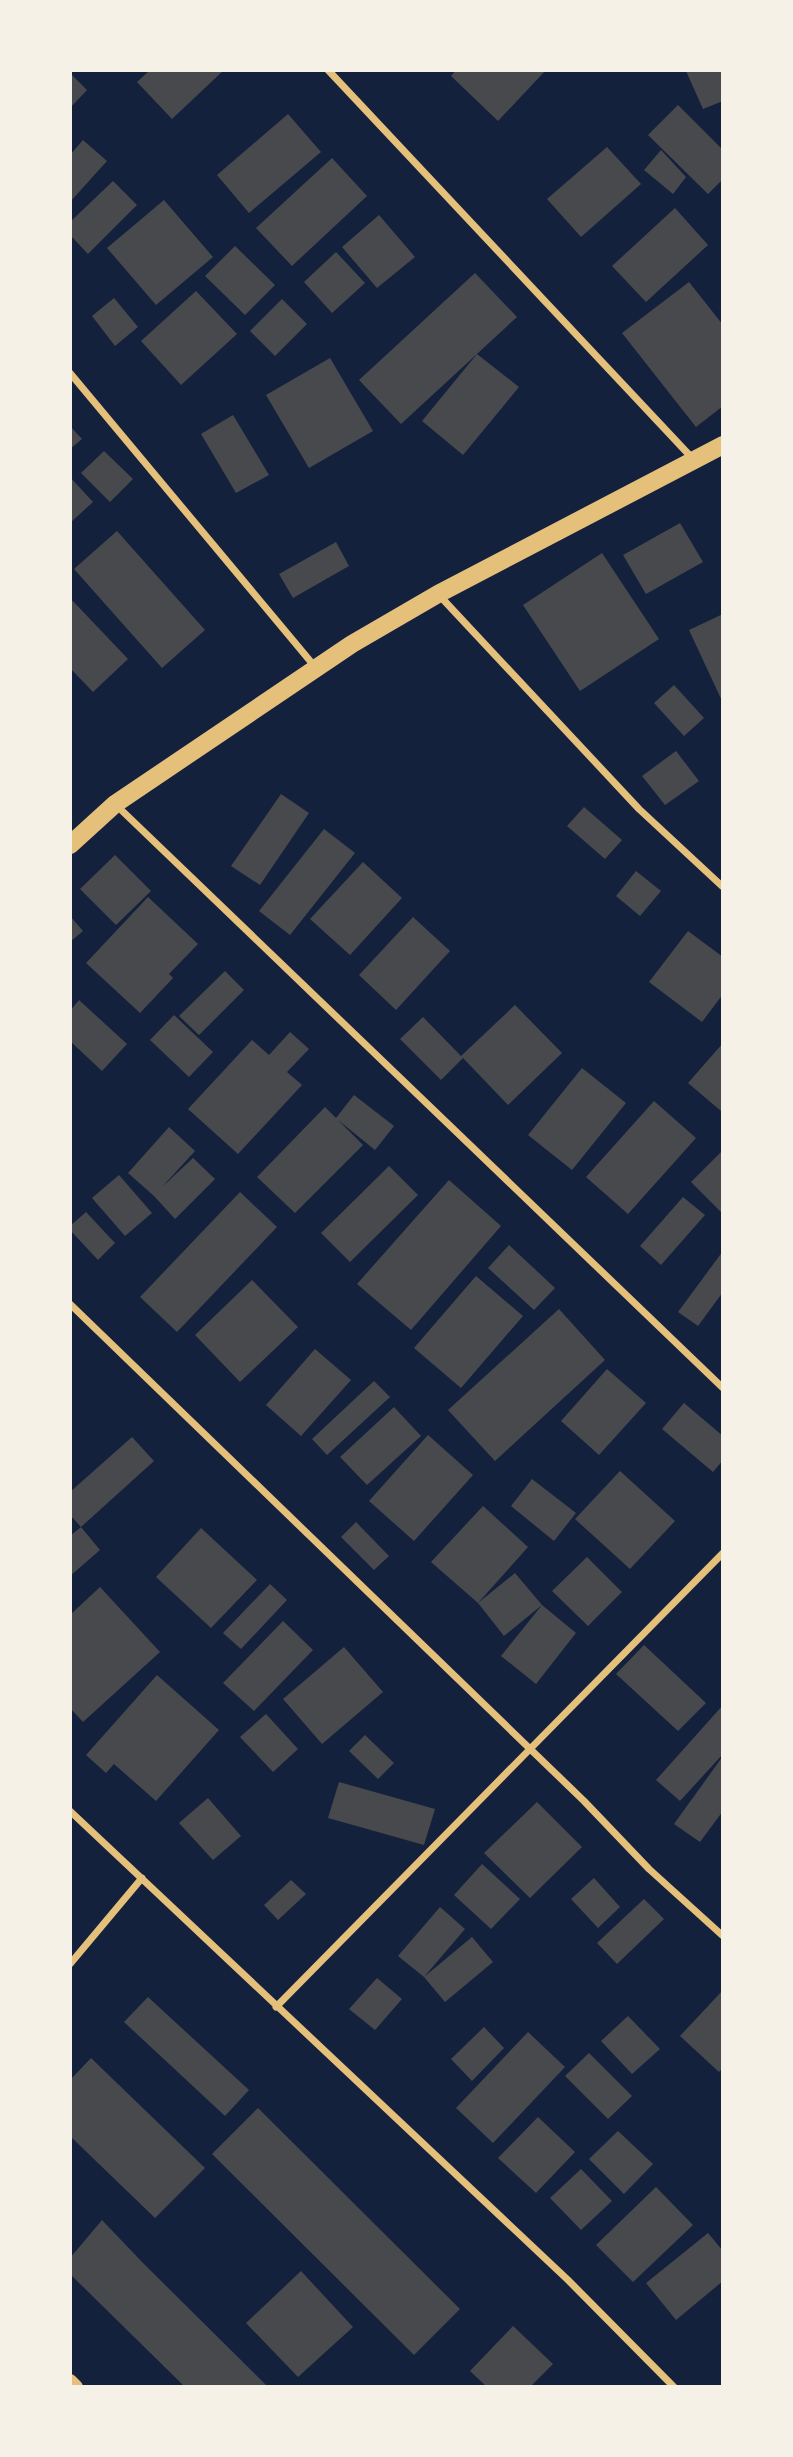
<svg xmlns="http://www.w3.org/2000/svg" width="793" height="2457" font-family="Overpass,sans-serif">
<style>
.building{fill:#48494c}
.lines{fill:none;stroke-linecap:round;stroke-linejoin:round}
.minor{stroke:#e5c07b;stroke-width:7}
.secondary{stroke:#e5c07b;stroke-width:14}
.primary{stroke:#e5c07b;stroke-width:18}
</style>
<rect width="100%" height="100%" fill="#14213d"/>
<path class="building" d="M150 70H224L172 119 137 82Z
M456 70H546L498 121 451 76Z
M723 70V101L703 109 686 71Z
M70 73 87 90 70 108Z
M678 105 723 150V179L708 194 648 135Z
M288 114 321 152 249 213 217 175Z
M83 140 107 161 70 202V155Z
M607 147 641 184 581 237 547 199Z
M661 150 686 177 673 194 644 170Z
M332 158 367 196 292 266 256 228Z
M113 181 137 205 88 254 70 235V222Z
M164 200 213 257 156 305 107 248Z
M675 208 708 245 646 302 612 266Z
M379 215 415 257 377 288 342 247Z
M235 246 275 285 245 315 205 276Z
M336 252 365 283 332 313 304 282Z
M475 273 517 317 401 424 359 380Z
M689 282 723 325V406L696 427 622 333Z
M196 291 237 334 181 385 141 341Z
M114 298 138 327 115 346 92 316Z
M282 299 307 324 275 356 250 331Z
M477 354 519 387 463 455 422 421Z
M330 358 373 431 309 468 266 395Z
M233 415 269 475 236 493 201 434Z
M70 426 82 439 70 449Z
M104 451 133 479 110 502 81 473Z
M70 477 93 502 70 523Z
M680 523 703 562 646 594 623 555Z
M117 531 205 630 162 668 74 569Z
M336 542 349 566 293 598 279 574Z
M602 553 659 639 580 691 523 605Z
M70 598 128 659 93 692 70 668Z
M723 614V703L689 630Z
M674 685 704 718 684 736 654 703Z
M676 751 699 781 665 805 642 776Z
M281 794 309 813 260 885 231 866Z
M584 807 622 840 605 859 567 826Z
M324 829 355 853 290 935 259 911Z
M115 855 151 891 116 925 80 889Z
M363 862 402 898 350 955 310 919Z
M636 871 661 891 640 916 616 896Z
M148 897 198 944 169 974 173 978 140 1013 86 963Z
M70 916 83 931 70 942Z
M413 917 450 951 396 1010 359 975Z
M688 931 723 957V994L702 1022 649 982Z
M225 971 244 990 199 1035 179 1016Z
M79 1000 127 1044 102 1071 70 1041V1011Z
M515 1005 562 1053 508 1105 463 1058 441 1080 400 1039 423 1017 461 1056Z
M174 1015 213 1052 189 1077 150 1040Z
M290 1032 309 1049 287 1072 302 1085 238 1154 188 1109 252 1040 269 1055Z
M723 1043V1109L721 1111 688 1083Z
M582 1068 626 1103 572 1170 528 1135Z
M354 1095 394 1126 375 1150 338 1120 363 1145 295 1213 257 1177 325 1107 336 1118Z
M654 1101 696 1138 628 1214 586 1177Z
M169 1127 195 1151 162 1187 193 1158 215 1179 175 1219 154 1196 128 1173Z
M723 1150V1214L691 1182Z
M389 1166 418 1195 350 1262 321 1233Z
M119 1175 152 1213 125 1236 92 1198Z
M449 1180 501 1226 411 1330 357 1284Z
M240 1192 277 1227 177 1332 140 1297Z
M683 1197 705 1215 661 1265 640 1246Z
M86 1212 115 1243 98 1260 70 1230V1226Z
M509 1245 555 1288 534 1310 488 1268Z
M723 1251V1292L698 1326 678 1312Z
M476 1276 523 1316 461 1388 414 1348Z
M252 1280 298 1327 240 1382 195 1335Z
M559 1309 605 1360 495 1461 448 1410Z
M315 1349 351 1380 301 1436 266 1405Z
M607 1369 646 1403 599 1455 561 1421Z
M374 1381 390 1397 327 1455 312 1439Z
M684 1403 723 1436V1460L713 1472 662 1429Z
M394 1407 421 1436 367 1485 340 1457Z
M428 1435 473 1475 414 1541 369 1501Z
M132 1437 154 1461 81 1527 70 1515V1492Z
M620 1471 675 1521 630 1569 575 1519Z
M532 1479 576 1513 554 1541 511 1506Z
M483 1506 528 1547 478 1603 431 1562Z
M356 1522 389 1556 374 1570 341 1537Z
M81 1527 100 1550 70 1576V1536Z
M201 1528 257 1580 211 1628 156 1577Z
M587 1557 622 1592 588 1626 552 1591Z
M515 1573 542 1605 576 1633 536 1684 501 1656 542 1605 504 1636 478 1603Z
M270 1584 287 1600 241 1649 223 1633Z
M100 1587 160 1652 83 1722 70 1708V1615Z
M283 1621 313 1650 254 1711 223 1683Z
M644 1645 706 1703 678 1731 616 1674Z
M344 1647 383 1692 322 1744 283 1699Z
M157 1675 219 1730 156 1801 114 1764 106 1773 86 1755Z
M723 1705V1754L680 1801 656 1780Z
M266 1714 298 1749 273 1772 240 1737Z
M365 1735 394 1763 378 1779 349 1751Z
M723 1756V1811L700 1842 674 1824Z
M339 1782 435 1809 424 1845 328 1818Z
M208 1798 241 1836 213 1860 179 1823Z
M537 1802 582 1847 530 1898 484 1853Z
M482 1864 520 1899 491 1929 454 1895Z
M594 1878 620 1907 598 1928 571 1899Z
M291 1880 306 1894 278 1920 264 1905Z
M644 1899 664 1919 617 1964 597 1943Z
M440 1907 465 1929 424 1977 472 1937 493 1962 445 2002 424 1977 398 1956Z
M377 1978 402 1999 375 2030 349 2009Z
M723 1990V2068L719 2072 680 2036Z
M148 1997 249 2090 225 2116 124 2022Z
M628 2016 660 2049 632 2074 601 2041Z
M484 2027 504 2048 472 2081 451 2059Z
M528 2032 565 2067 493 2143 456 2108Z
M589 2053 632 2096 608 2119 565 2076Z
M91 2058 205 2168 155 2218 70 2136V2080Z
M258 2108 460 2309 414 2355 212 2154Z
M538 2117 575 2152 536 2193 498 2158Z
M618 2131 653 2164 624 2194 589 2159Z
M581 2169 612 2201 581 2230 550 2198Z
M656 2187 693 2225 633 2282 596 2245Z
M102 2220 143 2263 268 2387H185L70 2274V2258Z
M708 2233 723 2251V2281L676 2320 646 2283Z
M301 2271 353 2327 298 2377 246 2323Z
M513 2326 553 2364 530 2387H487L470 2371Z"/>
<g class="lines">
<path class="minor" d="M328 70 694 460
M70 373 316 668
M438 594 639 809 723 887
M115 804 723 1388
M70 1304 584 1801 649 1869 723 1936
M70 1811 568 2280 674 2387
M70 1964 142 1878
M276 2007 723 1553"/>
<path class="secondary" d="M70 2381 76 2387"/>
<path class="primary" d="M70 845 115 804 352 644 438 594 723 445"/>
</g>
<rect width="793" height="2457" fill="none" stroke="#f6f1e7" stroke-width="144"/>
</svg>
